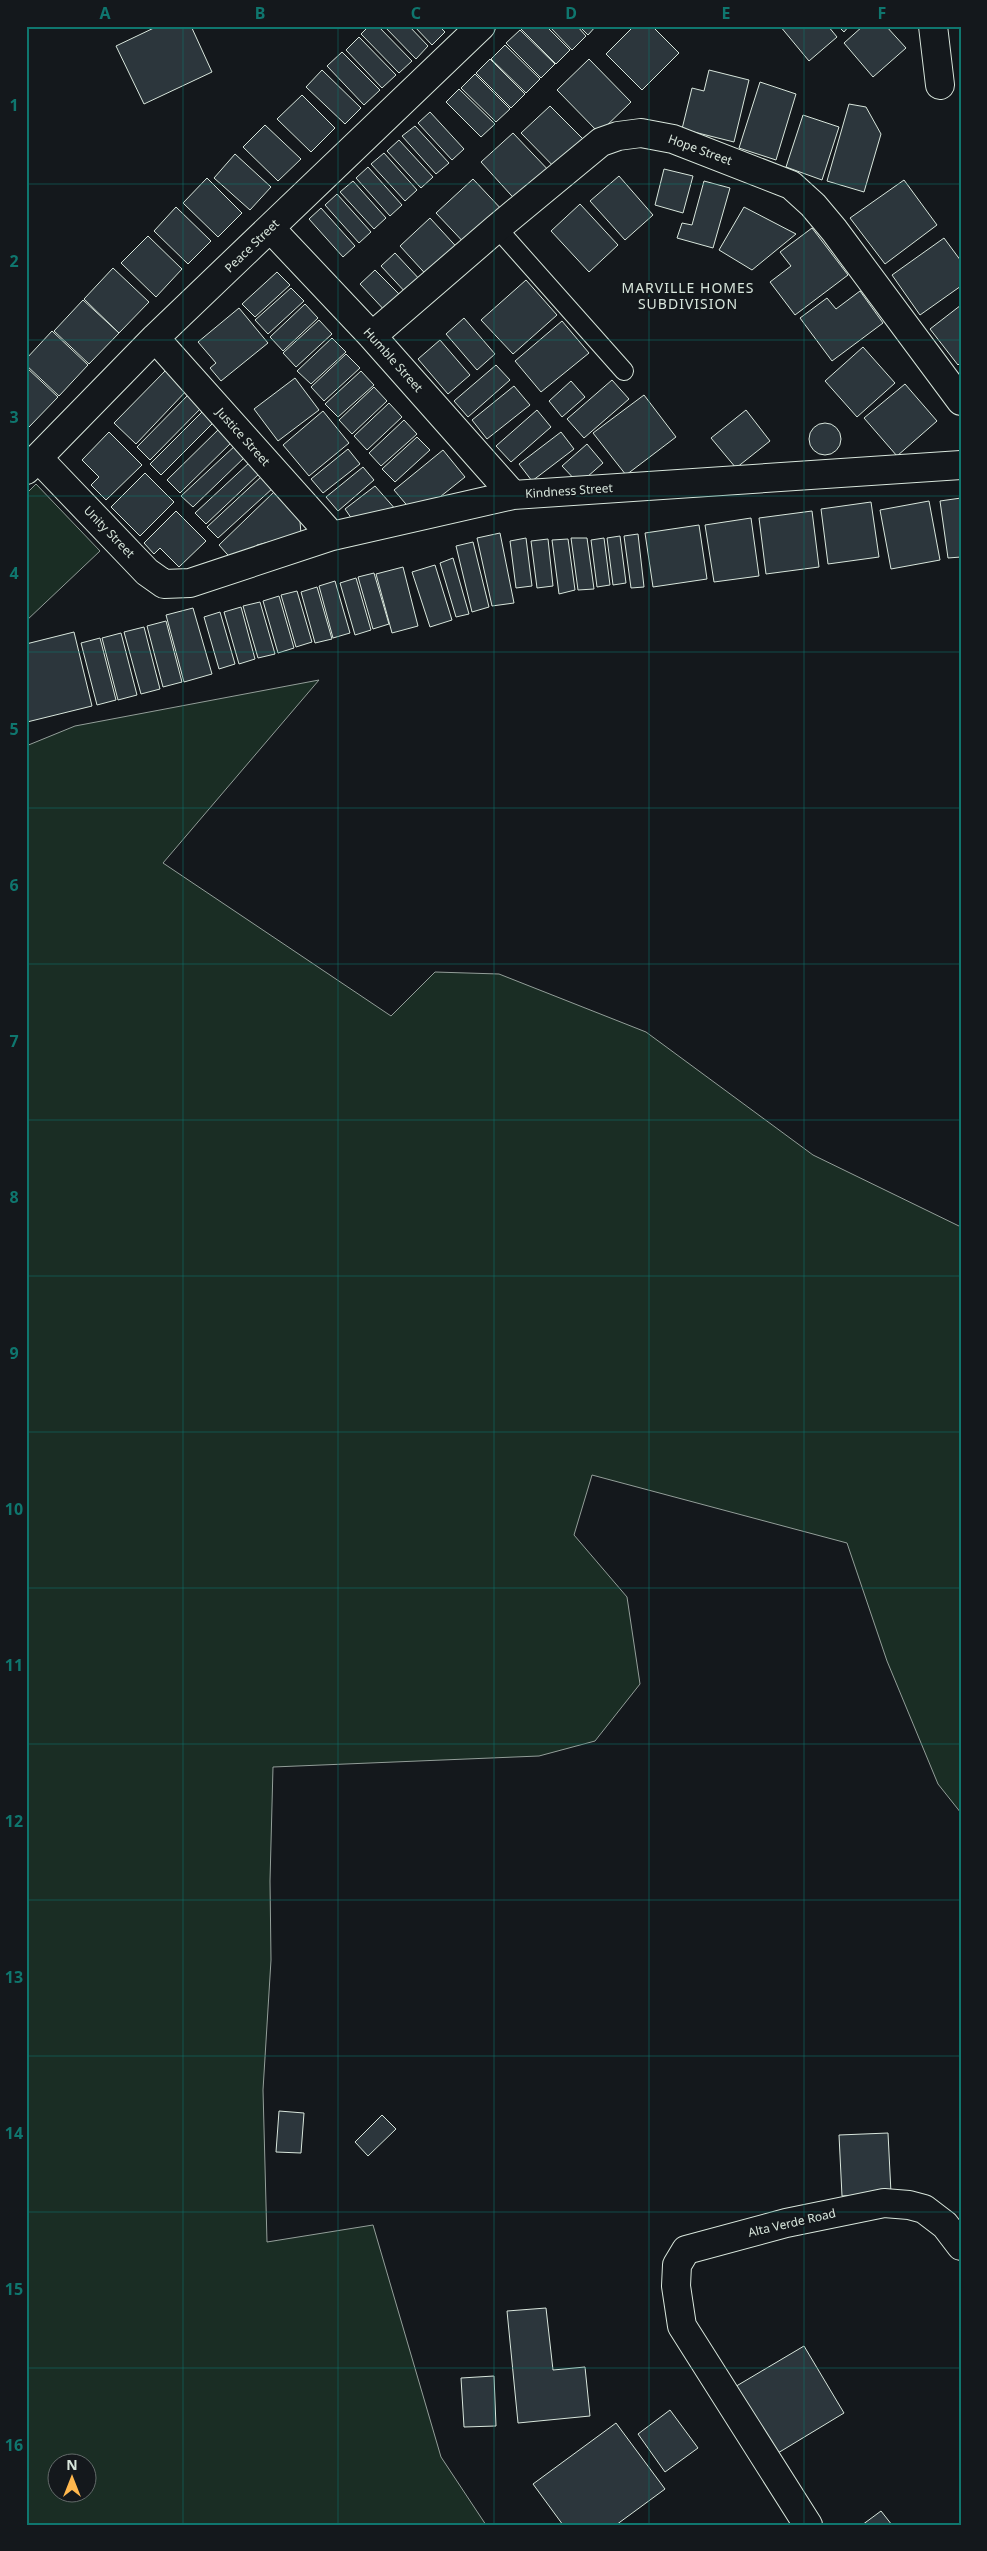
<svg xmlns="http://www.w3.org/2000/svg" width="987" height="2551" font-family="'Noto Sans',sans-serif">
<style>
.green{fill:#1a2d24;stroke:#939e99;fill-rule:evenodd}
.building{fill:#2c363c;stroke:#d8e6dc}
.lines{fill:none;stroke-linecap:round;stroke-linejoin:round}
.service-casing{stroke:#d8e6dc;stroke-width:20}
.minor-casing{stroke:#d8e6dc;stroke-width:30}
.service{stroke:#14181c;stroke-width:18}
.minor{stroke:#14181c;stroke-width:28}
.grid{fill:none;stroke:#0f766e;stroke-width:1;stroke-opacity:0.55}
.labels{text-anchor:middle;stroke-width:4;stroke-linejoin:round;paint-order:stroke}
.street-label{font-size:12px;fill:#d8e6dc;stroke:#14181c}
.neighbourhood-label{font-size:14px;letter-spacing:1px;fill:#d8e6dc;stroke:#14181c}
.neatline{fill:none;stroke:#0f766e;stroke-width:2}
.grid-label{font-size:16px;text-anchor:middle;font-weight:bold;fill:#0f766e}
</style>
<rect width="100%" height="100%" fill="#14181c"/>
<path class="green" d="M36 484 100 551 26 621V494Z
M319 680 163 863 391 1016 435 972 499 974 646 1032 813 1155 961 1227V1813L938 1784 887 1661 847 1543 592 1475 574 1535 627 1597 640 1684 595 1741 539 1756 273 1767 270 1881 271 1960 263 2090 267 2242 373 2225 441 2457 486 2525H26V746L75 726ZM58 2464H88V2494H58Z"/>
<path class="building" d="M158 26H191L212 72 144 104 116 46Z
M369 26H378L412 61 399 73 361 34Z
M384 26H409L428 46 416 59Z
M414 26H439L445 32 432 45Z
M524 26H546L570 50 556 64 521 29Z
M549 26H577L586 36 572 50Z
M579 26H596L588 35Z
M634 26H652L679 53 642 90 606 54Z
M780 26H828L837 37 809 61Z
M838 26H849L844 32Z
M863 26H886L906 48 873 77 844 43Z
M520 30 555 64 541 78 506 43Z
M359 37 396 75 382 88 346 50Z
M505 45 540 79 526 93 491 59Z
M342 52 380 90 364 105 327 66Z
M490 59 525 94 511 108 476 73Z
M589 59 631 102 599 133 557 90Z
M322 70 361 108 345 124 306 87Z
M709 70 749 80 734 142 682 129 692 88 704 91Z
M475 74 510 109 496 122 461 88Z
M760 82 796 94 776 160 739 148Z
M459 89 495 124 481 137 446 102Z
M302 95 335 128 311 152 277 119Z
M849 104 866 107 881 134 864 192 827 181Z
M550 106 590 146 561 174 521 133Z
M430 112 464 149 452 160 418 123Z
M803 115 839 127 822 180 786 167Z
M265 125 301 159 278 181 243 147Z
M415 126 449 163 436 174 402 136Z
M513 133 553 175 520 205 481 162Z
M399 140 433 177 421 188 387 151Z
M384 153 417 190 405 201 371 164Z
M235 154 271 187 250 210 214 178Z
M368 167 402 205 390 216 356 178Z
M664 169 693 176 683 213 655 205Z
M619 176 653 215 625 240 590 201Z
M207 178 242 213 218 237 183 203Z
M473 179 505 213 469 248 436 213Z
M904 180 937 225 885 264 850 218Z
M353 181 386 218 374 229 340 192Z
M704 181 730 188 713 248 677 238 682 223 692 225Z
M337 194 371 232 359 243 325 205Z
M580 204 618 245 589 272 551 231Z
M176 207 211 241 188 264 154 231Z
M744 207 796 234 752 270 719 250Z
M321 208 355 246 343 257 309 219Z
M430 218 463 254 432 281 400 246Z
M812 228 848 275 795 315 770 282 791 266 780 252Z
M148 236 182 269 156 297 121 263Z
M944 238 961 261V286L920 315 892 275Z
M395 253 422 282 408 295 381 266Z
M113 268 149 302 119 333 84 299Z
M375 270 404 299 388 314 360 284Z
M277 272 290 285 255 317 242 304Z
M526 280 557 315 513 354 481 320Z
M291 288 304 301 268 334 255 320Z
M860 291 883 323 832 361 800 318 827 298 836 309Z
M83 300 119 333 89 364 54 331Z
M305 304 318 318 283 351 270 337Z
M961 305V362L958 365 930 329Z
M239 308 268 343 221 381 210 368 216 363 198 342Z
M464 318 495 354 477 370 446 334Z
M319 320 332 334 296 367 283 353Z
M562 321 589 353 541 392 515 361Z
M52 331 88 365 59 396 26 365V359Z
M332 338 346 352 311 384 297 371Z
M440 340 470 375 448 394 418 359Z
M863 347 895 383 857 417 825 381Z
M346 354 360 368 324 401 311 387Z
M496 365 510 380 468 417 454 401Z
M26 367 58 397 29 427 26 425Z
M167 369 188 389 136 444 114 423Z
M361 371 374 385 338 417 325 404Z
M295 378 319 410 278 441 254 409Z
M612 380 629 399 584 438 567 419Z
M571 381 585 397 562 417 549 401Z
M905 384 937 421 897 456 864 418Z
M514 386 530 405 487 439 472 420Z
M374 387 387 401 352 434 339 420Z
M191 392 204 405 150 460 137 447Z
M644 395 676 437 626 475 593 433Z
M389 403 402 417 367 450 354 436Z
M206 408 217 419 161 475 150 464Z
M537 410 551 427 511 462 496 446Z
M746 410 770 441 736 468 711 438Z
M323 411 349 443 309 476 283 445Z
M404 420 417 434 381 466 369 453Z
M809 439a16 16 0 1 1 32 0a16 16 0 1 1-32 0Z
M222 426 235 439 180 493 167 480Z
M109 432 142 465 106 500 91 485 99 477 82 460Z
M561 432 574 449 532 481 519 464Z
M417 437 430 450 395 482 382 469Z
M237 444 247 455 193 507 181 496Z
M587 444 603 463 579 484 562 466Z
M348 449 360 464 323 493 311 479Z
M443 450 465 477 416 516 394 490Z
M250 462 260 473 206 524 195 513Z
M363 467 374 480 338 511 326 497Z
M145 473 174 502 140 536 111 507Z
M262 476 273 488 218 538 207 527Z
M375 486 397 511 354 522 345 509Z
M275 491 300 521 301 534 257 545 235 563 219 545Z
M961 498V557L948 558 940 501Z
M929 501 940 560 891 569 880 510Z
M871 502 879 557 828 564 821 509Z
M176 511 206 541 179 567 160 548 154 554 144 543Z
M812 511 819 567 766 574 759 518Z
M751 518 759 576 714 582 705 525Z
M699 525 707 579 653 587 645 533Z
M500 533 514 603 492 606 477 538Z
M638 534 644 587 631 588 624 536Z
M620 536 626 583 613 585 607 538Z
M526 538 532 586 516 588 510 541Z
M571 538H587L594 589 578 590Z
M604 538 610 585 597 587 591 540Z
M548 539 553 586 537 588 531 541Z
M568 539 575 590 559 594 552 540Z
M473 542 489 607 472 612 456 546Z
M453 558 469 614 456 617 440 563Z
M435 565 452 620 430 627 412 572Z
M403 567 418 626 392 633 376 574Z
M374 573 389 624 373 629 358 577Z
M356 578 371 630 355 635 340 583Z
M335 581 350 633 333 638 319 586Z
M317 587 332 639 315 643 301 592Z
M297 591 312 642 296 647 281 595Z
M279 596 294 648 278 653 263 601Z
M260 602 275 654 258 658 243 606Z
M241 607 255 659 239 664 224 612Z
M193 608 212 674 184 682 166 615Z
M220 612 235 664 219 669 204 617Z
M166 621 182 682 163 687 147 626Z
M144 627 160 689 141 694 124 632Z
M74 632 92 706 27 722 26 644Z
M121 633 137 695 118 700 102 638Z
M100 638 116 700 97 705 81 643Z
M279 2111 304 2113 301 2153 276 2152Z
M382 2115 396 2129 368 2156 355 2142Z
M888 2133 891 2193 842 2196 839 2135Z
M546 2308 553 2370 585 2367 590 2416 518 2423 507 2311Z
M804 2346 844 2413 768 2459 728 2391Z
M494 2376 496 2426 464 2427 461 2378Z
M670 2410 698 2448 665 2472 638 2434Z
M616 2423 665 2489 616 2525H563L533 2484Z
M881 2511 892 2525H862Z"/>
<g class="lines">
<defs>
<path id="service" d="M497 228 624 371"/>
<path id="minor" d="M933 26 940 85
M271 229 372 336 513 495
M372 336 497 228 601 142 618 136 641 133 673 139 791 185 813 205 834 230 961 401
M155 338 332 536
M38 458 147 572 164 584 190 583 332 536 513 495 961 465
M26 470 155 338 481 26
M808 2525 682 2326 676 2286 677 2265 686 2250 786 2223 884 2203 909 2205 924 2209 945 2225 961 2246"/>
</defs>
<use href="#service" class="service-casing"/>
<use href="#minor" class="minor-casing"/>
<use href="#service" class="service"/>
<use href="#minor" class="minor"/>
</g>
<path class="grid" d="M183 26V2525M338 26V2525M494 26V2525M649 26V2525M804 26V2525M26 184H961M26 340H961M26 496H961M26 652H961M26 808H961M26 964H961M26 1120H961M26 1276H961M26 1432H961M26 1588H961M26 1744H961M26 1900H961M26 2056H961M26 2212H961M26 2368H961"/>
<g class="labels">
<g class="street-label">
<text transform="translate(700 150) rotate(20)" y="4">Hope Street</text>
<text transform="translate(252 246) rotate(-44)" y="4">Peace Street</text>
<text transform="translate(393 360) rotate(48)" y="4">Humble Street</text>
<text transform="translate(243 437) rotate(48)" y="4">Justice Street</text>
<text transform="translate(569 491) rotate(-4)" y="4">Kindness Street</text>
<text transform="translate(109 532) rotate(46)" y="4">Unity Street</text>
<text transform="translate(792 2223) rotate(-13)" y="4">Alta Verde Road</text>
</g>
<g class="neighbourhood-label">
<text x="688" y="293">MARVILLE HOMES<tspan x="688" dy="16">SUBDIVISION</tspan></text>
</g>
</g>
<rect width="987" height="2551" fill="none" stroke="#14181c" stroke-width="55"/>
<g transform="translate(72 2478)"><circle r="24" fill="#14181c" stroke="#626a69"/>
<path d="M0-4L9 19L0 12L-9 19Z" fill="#ffb74d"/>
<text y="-8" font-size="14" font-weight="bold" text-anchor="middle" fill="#d8e6dc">N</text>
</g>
<rect x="28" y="28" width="932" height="2496" class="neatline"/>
<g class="grid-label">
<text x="105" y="19">A</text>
<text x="260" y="19">B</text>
<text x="416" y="19">C</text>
<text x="571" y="19">D</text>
<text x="726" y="19">E</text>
<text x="882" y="19">F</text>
<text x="14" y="111">1</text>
<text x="14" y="267">2</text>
<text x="14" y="423">3</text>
<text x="14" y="579">4</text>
<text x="14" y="735">5</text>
<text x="14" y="891">6</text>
<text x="14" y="1047">7</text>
<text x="14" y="1203">8</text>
<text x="14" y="1359">9</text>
<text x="14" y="1515">10</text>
<text x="14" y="1671">11</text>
<text x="14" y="1827">12</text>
<text x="14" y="1983">13</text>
<text x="14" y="2139">14</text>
<text x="14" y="2295">15</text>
<text x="14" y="2451">16</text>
</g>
</svg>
